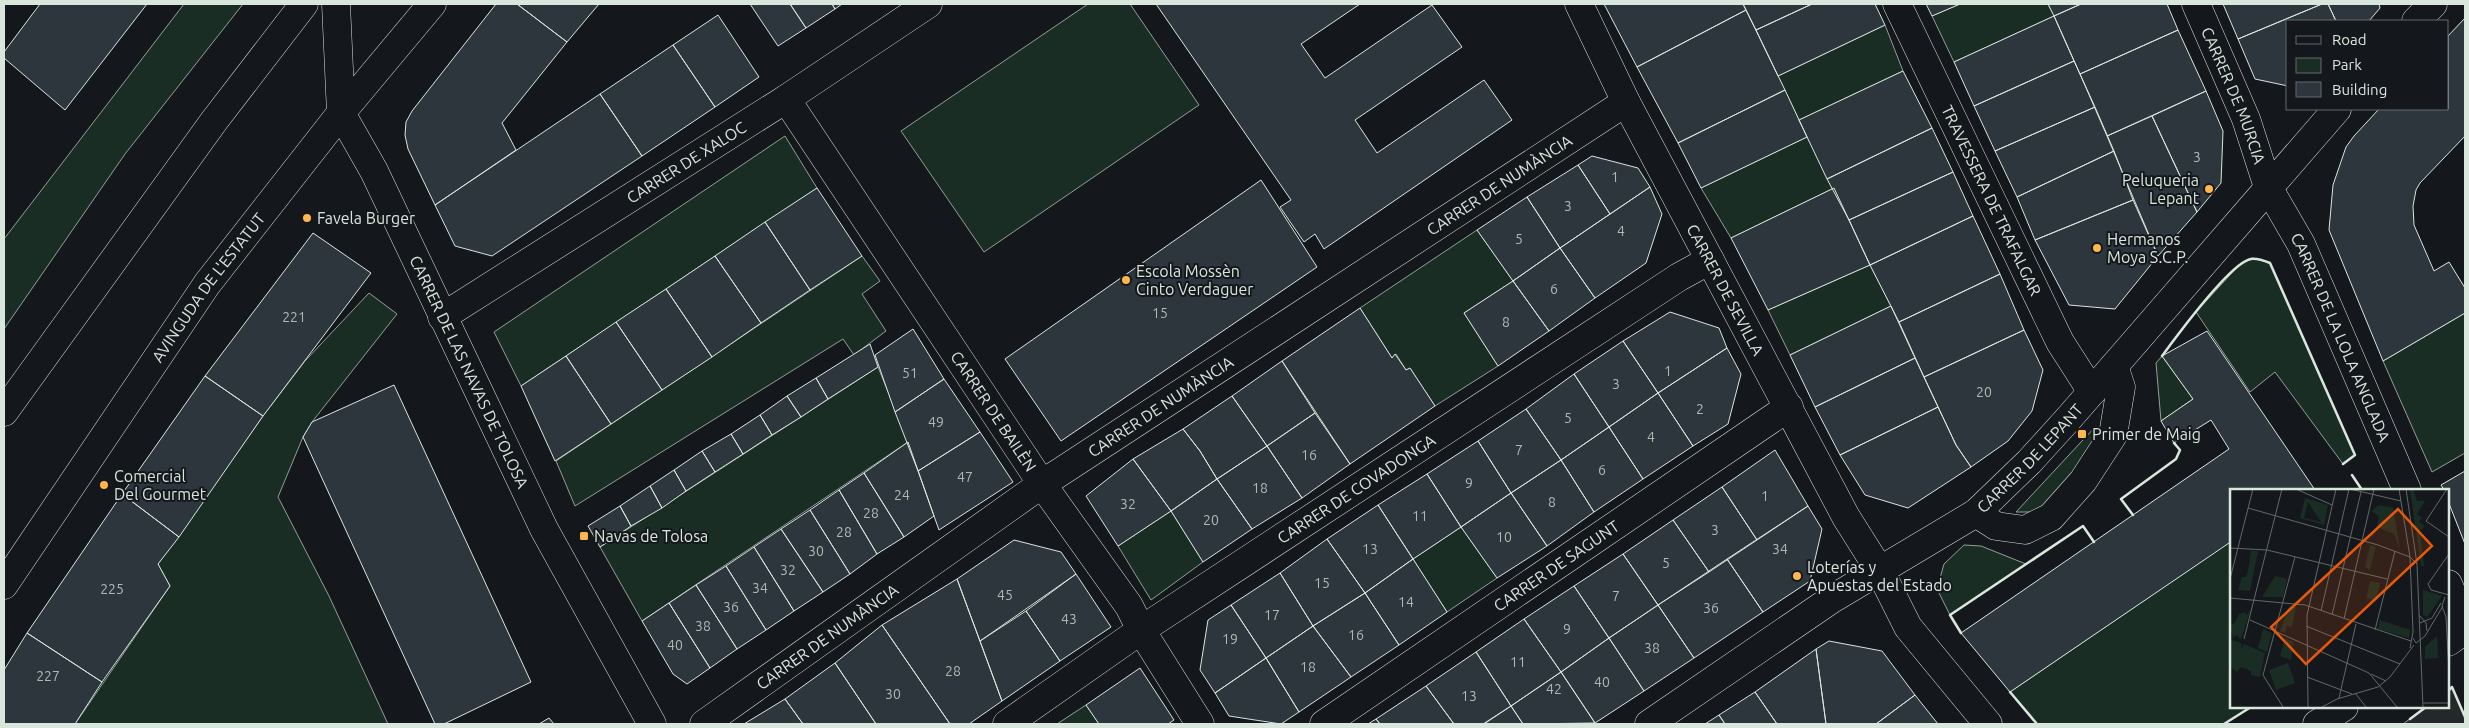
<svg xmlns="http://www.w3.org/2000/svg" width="2469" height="728" font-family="Ubuntu,sans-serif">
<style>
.green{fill:#1a2d24;stroke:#939e99}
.parking{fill:#24282b;stroke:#939e99}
.building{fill:#2c363c;stroke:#d8e6dc}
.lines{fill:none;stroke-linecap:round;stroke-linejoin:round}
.minor-casing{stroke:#d8e6dc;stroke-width:29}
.major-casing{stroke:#d8e6dc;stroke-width:29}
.minor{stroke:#14181c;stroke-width:28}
.major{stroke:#14181c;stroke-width:28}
.wall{stroke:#d8e6dc;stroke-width:2.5}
.poi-dot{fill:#ffb74d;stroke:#14181c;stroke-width:2}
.labels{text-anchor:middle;stroke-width:4;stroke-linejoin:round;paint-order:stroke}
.number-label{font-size:14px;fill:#adbab4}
.street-label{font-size:16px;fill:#d8e6dc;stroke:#14181c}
.poi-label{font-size:16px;fill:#d8e6dc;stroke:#14181c;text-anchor:start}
.inset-road{fill:none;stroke:#626a69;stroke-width:1}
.view{fill:#e8590c;fill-opacity:0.15;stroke:#e8590c;stroke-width:2.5}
.inset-edge{fill:none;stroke:#d8e6dc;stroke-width:2.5}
</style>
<rect width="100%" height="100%" fill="#14181c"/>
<path class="green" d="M184 4H243L125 154 4 329V239Z
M1088 4H1130L1199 105 984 252 901 131Z
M1960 4H2048L2054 16 1954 62 1932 16Z
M1885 25 1903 71 1799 120 1778 76Z
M785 136 817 188 521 386 494 332Z
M1807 137 1834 188 1731 238 1701 188Z
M1477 230 1513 281 1464 313 1498 366 1435 406 1410 368 1406 370 1396 354 1392 358 1360 308Z
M862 256 880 281 862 294 886 331 854 355 843 339 575 506 556 461Z
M2252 258 2270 263 2355 455 2343 464 2275 372 2250 392 2196 312 2241 263Z
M1870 265 1891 306 1790 355 1768 310Z
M369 293 397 314 312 422 303 437 278 497 329 596 388 724H75L170 586 158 564 263 416 305 361Z
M2465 313V453L2432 472 2383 361Z
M2162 356 2193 399 2161 421 2156 363Z
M878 367 908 442 642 621 600 547Z
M2095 427C2098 463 2061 490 2036 512H2016Z
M1171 511 1203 562 1151 600 1118 546Z
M1461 527 1497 578 1447 612 1413 559Z
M2231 541 2232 707H2251L2224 724H2037L2010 692Z
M1964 545 1981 546 2026 564 1950 615 1937 589 1944 564Z
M1086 705 1099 724H1057Z"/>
<path class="parking" d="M2452 687 2465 717V724H2403L2426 707H2448V691Z"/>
<path class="building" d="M40 4H147L65 110 4 58V52Z
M496 4H517L567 42 502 123 516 150 435 205 408 149 405 135 406 122 412 111Z
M517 4H599L567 42Z
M750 4H790L806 28 778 46Z
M790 4H832L835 9 806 28Z
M832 4H842L835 9Z
M1156 4H1360L1301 44 1325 78 1432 5 1462 47 1355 120 1377 153 1484 80 1512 120 1324 249 1315 234 1304 242 1280 207 1291 200Z
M1604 4H1743L1746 10 1637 67Z
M1743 4H1812L1756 30Z
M1812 4H1875L1885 25 1778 76 1756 30Z
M1926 4H1960L1932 16Z
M2048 4H2081L2054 16Z
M2081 4H2167L2178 30 2080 74 2054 16Z
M2223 4H2322L2238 39Z
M2322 4H2328L2336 21H2288V86L2255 79 2238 39Z
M2328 4H2379L2380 8 2369 21H2336Z
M1746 10 1785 90 1678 143 1637 67Z
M718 15 759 77 715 107 673 45Z
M2054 16 2074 61 1974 106 1954 62Z
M2465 18V136L2420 183 2416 190 2413 206 2414 225 2434 271 2449 262 2465 288V313L2383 361 2329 230 2333 185 2346 147 2354 136 2379 109H2448V36Z
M2178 30 2206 91 2107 136 2080 74Z
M673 45 715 107 642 156 600 94Z
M2074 61 2095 107 1995 151 1974 106Z
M1903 71 1932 128 1827 179 1799 120Z
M1785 90 1807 137 1701 188 1678 143Z
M2206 91 2223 131 2221 183 2197 212 2152 116Z
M600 94 642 156 492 256 455 246 435 205Z
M2095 107 2114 151 2017 197 1995 151Z
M2152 116 2197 212 2158 256 2107 136Z
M1932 128 1953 172 1849 220 1827 179Z
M2114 151 2133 200 2035 240 2017 197Z
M1592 156 1638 168 1650 187 1610 214 1578 165Z
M1578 165 1610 214 1560 248 1527 197Z
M1953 172 1973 216 1870 265 1849 220Z
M1261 180 1317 267 1061 441 1005 359Z
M1650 187 1662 214 1646 263 1595 298 1560 248Z
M817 188 862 256 810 290 765 222Z
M1834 188 1870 265 1768 310 1731 238Z
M1527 197 1560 248 1513 281 1477 230Z
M2133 200 2158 256 2115 309 2069 305 2035 240Z
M1973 216 2000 274 1899 322 1870 265Z
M765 222 810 290 761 323 715 256Z
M313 233 371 273 263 416 205 376Z
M1560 248 1595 298 1549 331 1513 281Z
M715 256 761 323 712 357 666 289Z
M2000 274 2024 330 1924 377 1899 322Z
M1513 281 1549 331 1498 366 1464 313Z
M666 289 712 357 662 390 616 322Z
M1891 306 1915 358 1815 407 1790 355Z
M1360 308 1392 358 1395 354 1406 370 1410 368 1435 406 1350 464 1282 361Z
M1670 312 1719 328 1727 348 1658 393 1623 341Z
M616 322 662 390 611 424 566 356Z
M913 329 944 379 895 412 875 355Z
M2024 330 2043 370 2032 411 2008 441 1971 467 1956 445 1924 377Z
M2207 331 2315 490H2232V541L2010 692 1961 633 2229 449 2211 420 2174 443 2161 421 2193 399 2162 356Z
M1623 341 1658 393 1609 427 1574 374Z
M870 344 878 367 828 399 816 378Z
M1727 348 1741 374 1728 424 1693 446 1658 393Z
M566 356 611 424 555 461 521 386Z
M1915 358 1938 407 1840 455 1815 407Z
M1282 361 1315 413 1267 446 1232 396Z
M1574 374 1609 427 1561 460 1526 409Z
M205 376 263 416 179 537 122 494Z
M816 378 828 399 801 417 787 396Z
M944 379 980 432 918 471 895 412Z
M394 385 531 682 444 724H435L303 437 312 422Z
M1658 393 1693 446 1643 479 1609 427Z
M787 396 801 417 772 435 760 415Z
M1232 396 1267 446 1217 479 1200 451 1183 429Z
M1938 407 1956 445 1971 467 1908 508 1865 495 1840 455Z
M1526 409 1561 460 1511 493 1478 441Z
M1315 413 1350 464 1302 498 1267 446Z
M760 415 772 435 743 454 731 434Z
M1609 427 1643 479 1594 512 1561 460Z
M1183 429 1200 451 1217 479 1171 511 1133 459Z
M980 432 1013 482 939 530 918 471Z
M731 434 743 454 715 472 702 451Z
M1478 441 1511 493 1461 527 1427 474Z
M908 442 934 516 904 537 864 473Z
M1267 446 1302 498 1252 529 1217 479Z
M1775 450 1808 506 1757 540 1722 487Z
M702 451 715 472 686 491 674 470Z
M1133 459 1171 511 1118 546 1086 496Z
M1561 460 1594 512 1547 546 1511 493Z
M674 470 686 491 662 508 650 486Z
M2465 471V544L2448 501V490H2444L2441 485Z
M864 473 904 537 877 554 839 490Z
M1427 474 1461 527 1413 559 1378 505Z
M1217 479 1252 529 1203 562 1171 511Z
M650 486 662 508 631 526 620 506Z
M1722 487 1757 540 1709 572 1673 520Z
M839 490 877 554 850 574 810 510Z
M1511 493 1547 546 1497 578 1461 527Z
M122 494 179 537 158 564 170 586 102 682 27 633Z
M1378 505 1413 559 1365 593 1327 539Z
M620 506 631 526 600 547 588 526Z
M1808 506 1822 529 1810 581 1763 612 1727 559Z
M810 510 850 574 823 592 781 529Z
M1673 520 1709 572 1658 605 1623 554Z
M781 529 823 592 794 611 754 547Z
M1327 539 1365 593 1313 626 1280 573Z
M1014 540 1061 552 1076 574 980 641 957 579Z
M754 547 794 611 766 630 726 566Z
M1623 554 1658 605 1609 638 1574 586Z
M1413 559 1447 612 1399 645 1365 593Z
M1727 559 1763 612 1694 658 1658 605Z
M726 566 766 630 737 649 696 585Z
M1280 573 1313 626 1266 658 1231 605Z
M1076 574 1111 627 1060 661 1026 611Z
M957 579 1002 701 969 724H950L882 625Z
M696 585 737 649 710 668 669 603Z
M1574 586 1609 638 1561 672 1524 619Z
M1365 593 1399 645 1351 677 1313 626Z
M669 603 710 668 687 684 673 674 642 621Z
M1231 605 1266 658 1215 693 1200 670 1208 620Z
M1658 605 1694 658 1644 691 1609 638Z
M1026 611 1060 661 1002 701 980 641Z
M1524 619 1561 672 1511 706 1476 652Z
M882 625 950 724H876L835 663Z
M1313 626 1351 677 1299 712 1266 658Z
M27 633 102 682 75 724H4V670Z
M1609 638 1644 691 1595 723 1561 672Z
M1829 641 1882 651 1915 695 1876 724H1826L1816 649Z
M1816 649 1826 724H1777L1755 692Z
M1476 652 1511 706 1483 724H1454L1426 686Z
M1266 658 1299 712 1281 724 1229 716 1215 693Z
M835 663 876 724H803L785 699Z
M1140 668 1174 720 1168 724H1099L1086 705Z
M1561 672 1595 723 1523 724 1511 706Z
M1426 686 1454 724H1380L1376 719Z
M1755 692 1777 724H1725L1719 715Z
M1915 695 1938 724H1876Z
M785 699 803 724H744Z
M1511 706 1523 724H1484Z
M1719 715 1725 724H1705Z
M549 718 554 724H539Z
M1376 719 1380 724H1368Z"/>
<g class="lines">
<defs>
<g id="minor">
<path id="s1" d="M336 4 341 113 374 171 544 529 652 724"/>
<path id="s2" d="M1579 4 1626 102 1846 517 1880 571 1908 627 1988 724"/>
<path id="s3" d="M1897 4 2060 342 2092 392"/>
<path id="s4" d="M2196 4 2246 119 2268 187 2301 244 2407 490"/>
<path d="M2416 21 2433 4"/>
<path id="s5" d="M786 99 1042 484 1129 606 1141 630 1200 724"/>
<path id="s6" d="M442 317 786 99 928 4"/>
<path d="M1976 513 1996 526 2025 530 2051 517 2083 481 2113 435 2121 387 2114 366"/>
<path d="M2448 584 2465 624"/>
<path id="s7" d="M4 585 207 284 341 113 432 4"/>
<path d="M2448 642 2465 630"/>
<path id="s8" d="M704 724 1042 484 1626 102"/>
<path id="s9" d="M1007 724 1141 630 1679 277 1710 260"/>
<path id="s10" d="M1324 724 1789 407"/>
<path id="s11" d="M1649 724 1832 599 1976 513 2029 462 2069 418 2337 109"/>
<path d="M2317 724 2344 707"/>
</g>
<path id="major" d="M4 412 214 121 304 4"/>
</defs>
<use href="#minor" class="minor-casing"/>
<use href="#major" class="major-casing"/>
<use href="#minor" class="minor"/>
<use href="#major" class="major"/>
<path class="wall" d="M2162 356C2176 337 2231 262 2251 259 2257 258 2265 261 2270 263L2355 455 2343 464
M2352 475 2362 490
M2133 515 2121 499 2176 459 2180 450 2174 443
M1961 633 1950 615 2083 526 2094 542
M2448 691 2452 687 2465 717
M2010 692 2037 724
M2410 719 2426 707
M2224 724 2251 707"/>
</g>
<g class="poi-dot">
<circle cx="2209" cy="189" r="5"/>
<circle cx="307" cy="218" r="5"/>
<circle cx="2097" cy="248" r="5"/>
<circle cx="1126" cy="280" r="5"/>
<rect x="2077" y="429" width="10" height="10" rx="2.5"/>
<circle cx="104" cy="485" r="5"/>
<rect x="579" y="531" width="10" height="10" rx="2.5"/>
<circle cx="1797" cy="576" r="5"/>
</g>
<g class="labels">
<g class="number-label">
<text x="2197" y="162">3</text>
<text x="1615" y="182">1</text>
<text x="1568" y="211">3</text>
<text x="1621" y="236">4</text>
<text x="1519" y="244">5</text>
<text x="1554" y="294">6</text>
<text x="1160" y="318">15</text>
<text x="294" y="322">221</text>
<text x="1506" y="327">8</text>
<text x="1668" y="376">1</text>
<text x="910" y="378">51</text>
<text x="1616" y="389">3</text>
<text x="1984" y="397">20</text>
<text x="1700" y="414">2</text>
<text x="1568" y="423">5</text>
<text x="936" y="427">49</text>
<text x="1651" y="442">4</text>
<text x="1519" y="455">7</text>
<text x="1309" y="460">16</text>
<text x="1602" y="475">6</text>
<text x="965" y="482">47</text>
<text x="1469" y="488">9</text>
<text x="1260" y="493">18</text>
<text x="902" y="500">24</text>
<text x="1765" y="501">1</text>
<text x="1552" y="507">8</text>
<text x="1128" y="509">32</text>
<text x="871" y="518">28</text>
<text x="1420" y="521">11</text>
<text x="1211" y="525">20</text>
<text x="1715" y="535">3</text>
<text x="844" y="537">28</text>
<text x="1504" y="542">10</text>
<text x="1370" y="554">13</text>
<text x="1780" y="554">34</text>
<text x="816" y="556">30</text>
<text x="1666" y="568">5</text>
<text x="788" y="575">32</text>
<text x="1322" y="588">15</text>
<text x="760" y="593">34</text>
<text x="112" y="594">225</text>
<text x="1005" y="600">45</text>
<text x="1616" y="601">7</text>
<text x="1406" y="607">14</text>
<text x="731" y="612">36</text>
<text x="1711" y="613">36</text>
<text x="1272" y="620">17</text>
<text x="1069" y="624">43</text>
<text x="703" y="631">38</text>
<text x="1567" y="634">9</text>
<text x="1356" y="640">16</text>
<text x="1230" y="644">19</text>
<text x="675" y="650">40</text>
<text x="1652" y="653">38</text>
<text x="1518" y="667">11</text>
<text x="1308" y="672">18</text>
<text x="953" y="676">28</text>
<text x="48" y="681">227</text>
<text x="1602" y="687">40</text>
<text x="1554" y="694">42</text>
<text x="893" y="699">30</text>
<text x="1469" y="701">13</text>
</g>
<g class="street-label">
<text dy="6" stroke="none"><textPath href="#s4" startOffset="99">CARRER DE MURCIA</textPath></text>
<text dy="6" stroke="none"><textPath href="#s6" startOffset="289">CARRER DE XALOC</textPath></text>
<text dy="6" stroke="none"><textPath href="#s8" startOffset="961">CARRER DE NUMÀNCIA</textPath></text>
<text dy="6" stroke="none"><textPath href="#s3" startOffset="218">TRAVESSERA DE TRAFALGAR</textPath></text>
<text dy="6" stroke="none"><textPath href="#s7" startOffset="361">AVINGUDA DE L'ESTATUT</textPath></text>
<text dy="6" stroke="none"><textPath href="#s2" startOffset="321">CARRER DE SEVILLA</textPath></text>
<text dy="6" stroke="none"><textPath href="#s4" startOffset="364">CARRER DE LA LOLA ANGLADA</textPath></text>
<text dy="6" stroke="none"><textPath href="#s1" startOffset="398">CARRER DE LAS NAVAS DE TOLOSA</textPath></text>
<text dy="6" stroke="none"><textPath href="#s8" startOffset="556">CARRER DE NUMÀNCIA</textPath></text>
<text dy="6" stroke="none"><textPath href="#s5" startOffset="375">CARRER DE BAILÈN</textPath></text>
<text dy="6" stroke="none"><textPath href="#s11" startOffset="466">CARRER DE LEPANT</textPath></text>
<text dy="6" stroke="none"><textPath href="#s9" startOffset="421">CARRER DE COVADONGA</textPath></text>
<text dy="6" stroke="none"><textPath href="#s10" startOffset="281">CARRER DE SAGUNT</textPath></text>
<text dy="6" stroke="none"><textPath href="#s8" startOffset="151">CARRER DE NUMÀNCIA</textPath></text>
</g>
<g class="poi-label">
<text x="2199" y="186" text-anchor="end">Peluqueria<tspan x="2199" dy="18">Lepant</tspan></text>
<text x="317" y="224">Favela Burger</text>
<text x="2107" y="245">Hermanos<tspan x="2107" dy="18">Moya S.C.P.</tspan></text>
<text x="1136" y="277">Escola Mossèn<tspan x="1136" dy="18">Cinto Verdaguer</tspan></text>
<text x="2092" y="440">Primer de Maig</text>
<text x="114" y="482">Comercial<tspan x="114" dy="18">Del Gourmet</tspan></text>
<text x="594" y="542">Navas de Tolosa</text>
<text x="1807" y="573">Loterías y<tspan x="1807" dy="18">Apuestas del Estado</tspan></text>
</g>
</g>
<g transform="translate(2230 489)">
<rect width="219" height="219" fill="#14181c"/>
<path d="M180 0H183L187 12H195L187 25 192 29 189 33 195 37 190 42 194 77H191ZM75 9 98 16 94 36 70 29ZM78 13 91 33 74 29ZM149 16 163 19 170 60 164 45 147 38 149 27 141 22ZM140 56 146 58 140 81 135 78ZM21 62H28L20 102 8 101 12 88H16L18 82ZM45 87 57 90 53 108H32ZM140 92 150 94 146 112 136 109ZM193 101 212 107 197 128 193 126ZM59 117 66 118 62 138 57 137 55 144 50 142ZM21 119 11 150 6 146 3 149 0 136 5 134 9 125 14 123 17 126ZM150 131 180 141 179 149 148 140ZM33 140 42 144 37 163 28 159ZM207 147 208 169 195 170V158ZM55 149 63 153 61 171 50 167ZM0 150 11 154 12 160 14 155 35 164 30 188 21 186V182L11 178 7 183 0 178ZM58 174 65 194 46 201 39 181Z" fill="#1a2d24" fill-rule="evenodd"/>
<path class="inset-road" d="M66 0 102 16M120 0 171 12M169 0 180 68 183 143 180 159M176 0 187 75 193 218M217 0 196 32 219 48M18 19 148 56 180 68 187 75M0 59 37 61 157 90M0 90 23 0M219 106 201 101 198 95 219 65M215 108 212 117 216 128 219 182M0 109 75 116 181 152M91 122 119 0M102 126 131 3M189 126 196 134 197 142M114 130 144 0M20 131 139 184 167 218M190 134 202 129 211 114M76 137 170 175M145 141 165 62M183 149 186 154 195 147 213 117M14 150 52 0M141 185 156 192M77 188 122 205M125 204 136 218M109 209 126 135M193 214H219M53 218 33 186 65 68M78 218 77 126 106 0M92 218 107 210 148 198 160 188 184 156"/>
<path class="view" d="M168 20 202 57 76 175 41 138Z"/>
<rect width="219" height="219" class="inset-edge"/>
</g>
<rect width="2469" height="728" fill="none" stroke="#d8e6dc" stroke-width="10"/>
<rect x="2286" y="20" width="162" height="90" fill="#14181c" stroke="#626a69"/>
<rect x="2296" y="36" width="25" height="8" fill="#14181c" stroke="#626a69"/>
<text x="2332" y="45" font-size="15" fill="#d8e6dc">Road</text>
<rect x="2296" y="58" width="25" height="15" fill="#1a2d24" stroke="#626a69"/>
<text x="2332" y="70" font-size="15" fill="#d8e6dc">Park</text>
<rect x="2296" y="82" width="25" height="15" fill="#2c363c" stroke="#626a69"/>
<text x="2332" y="95" font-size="15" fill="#d8e6dc">Building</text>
</svg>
